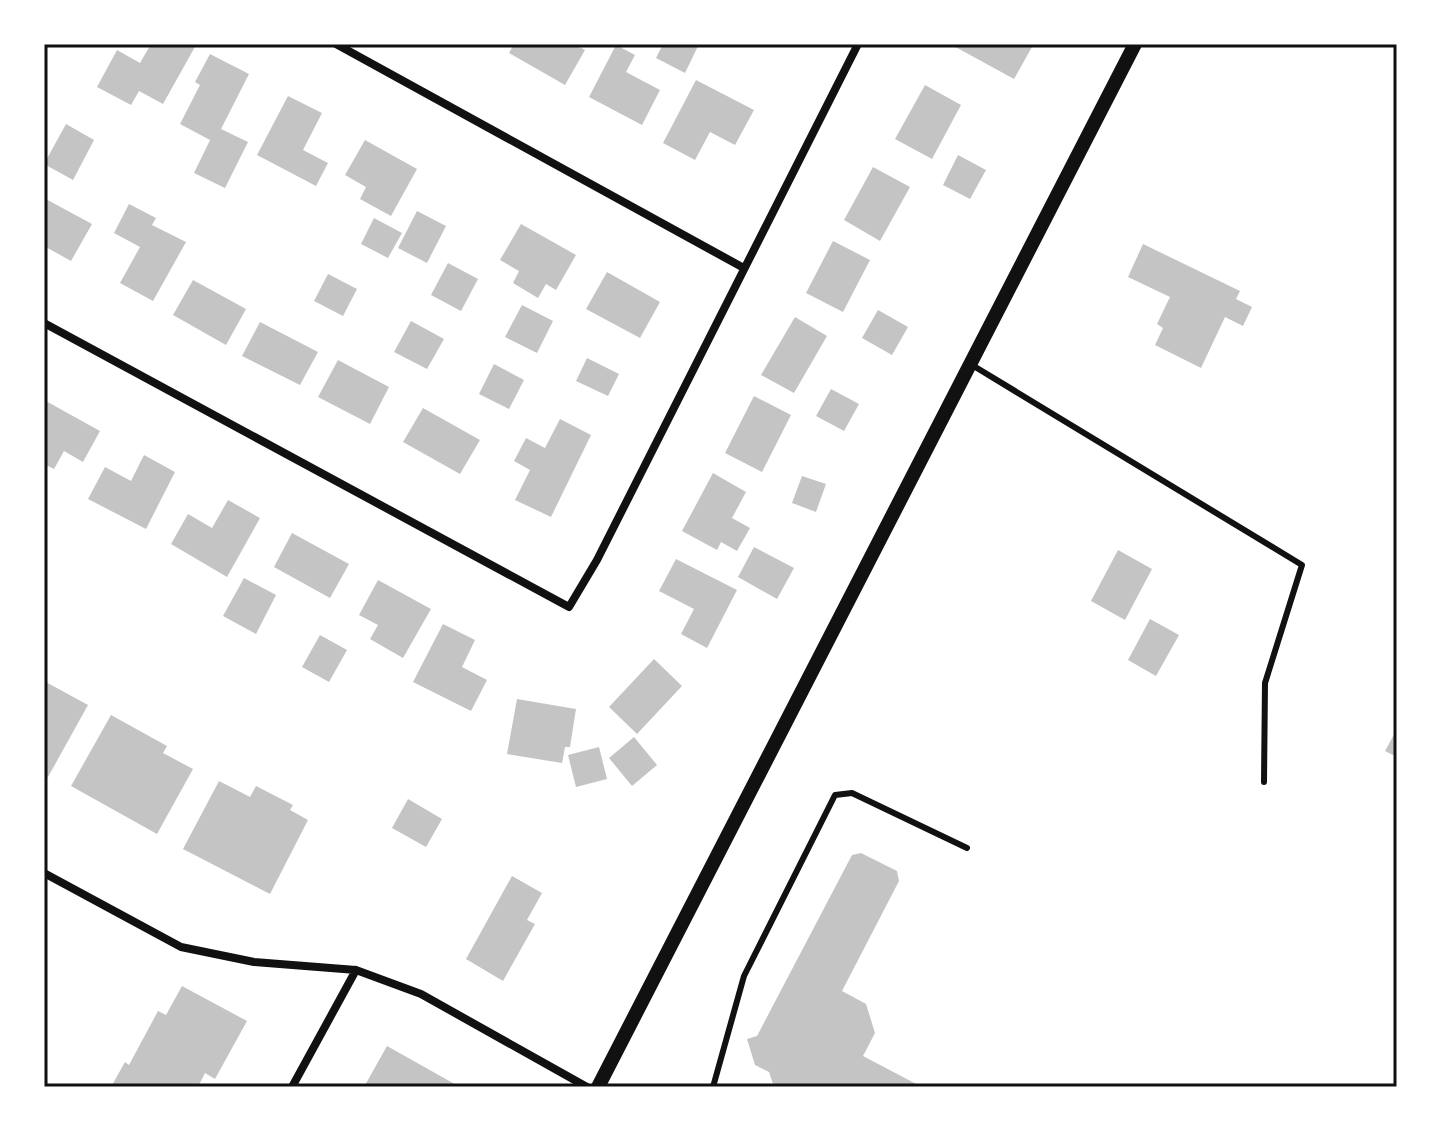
<svg xmlns="http://www.w3.org/2000/svg" width="1441" height="1131" font-family="Barlow,sans-serif">
<style>
.building{fill:#c4c4c4}
.lines{fill:none;stroke-linecap:round;stroke-linejoin:round}
.service{stroke:#111;stroke-width:6}
.minor{stroke:#111;stroke-width:8}
.tertiary{stroke:#111;stroke-width:14}
.neatline{fill:none;stroke:#111;stroke-width:3}
</style>
<rect width="100%" height="100%" fill="#fff"/>
<path class="building" d="M151 44 196 45 163 104 139 91 131 105 97 87 117 50 140 63Z
M514 44H574L585 50 565 85 509 53Z
M663 44H699L685 73 656 58Z
M950 44H1026L1032 47 1014 79Z
M616 45 635 55 626 72 660 90 642 125 589 97Z
M210 54 249 74 221 129 248 142 225 188 194 173 210 140 180 124 200 85 195 82Z
M696 80 754 110 735 145 710 132 695 160 663 143Z
M925 85 961 105 932 159 895 139Z
M288 96 322 113 303 150 328 163 316 186 257 155Z
M66 124 94 140 73 180 44 164Z
M365 140 417 169 391 216 360 199 366 187 345 175Z
M958 155 986 170 970 199 943 185Z
M873 167 910 187 880 241 844 220Z
M44 198 92 224 71 261 44 246Z
M129 204 156 218 152 225 186 242 153 301 120 283 140 247 114 233Z
M417 211 446 226 427 263 398 248Z
M374 218 402 233 388 258 361 244Z
M521 224 576 255 556 290 546 284 538 298 513 283 519 271 500 260Z
M833 241 870 260 843 312 806 293Z
M1143 244 1240 291 1236 299 1252 307 1243 326 1225 317 1201 368 1155 345 1163 328 1157 324 1170 297 1128 277Z
M448 263 478 279 461 311 431 295Z
M607 272 660 302 640 338 586 309Z
M328 274 357 289 343 316 314 301Z
M193 280 246 309 226 345 173 315Z
M522 305 553 321 537 353 505 337Z
M878 310 908 327 892 355 862 338Z
M795 317 827 336 794 393 761 375Z
M411 321 444 339 427 369 394 352Z
M260 322 318 352 300 385 242 356Z
M587 358 619 374 608 396 576 381Z
M338 360 389 387 370 424 318 397Z
M494 364 524 380 509 409 479 394Z
M831 389 859 404 844 431 816 416Z
M754 396 791 415 762 472 725 453Z
M44 400 100 431 83 462 64 451 54 469 44 464Z
M423 408 480 440 460 474 403 442Z
M560 419 591 435 551 517 515 500 530 470 514 461 526 438 545 448Z
M144 455 175 472 146 529 88 499 105 467 131 481Z
M713 473 746 492 732 518 750 528 737 551 721 542 717 550 682 531Z
M802 476 826 484 816 512 792 503Z
M228 500 260 518 227 577 171 544 188 514 212 528Z
M292 533 349 564 330 598 274 567Z
M754 547 794 568 777 599 738 577Z
M1118 550 1152 569 1125 620 1091 601Z
M676 559 737 590 707 648 681 634 694 609 659 591Z
M244 578 276 595 256 634 223 616Z
M378 580 431 609 403 658 370 639 378 625 359 615Z
M1150 619 1179 635 1156 676 1128 660Z
M443 624 475 640 462 667 487 680 471 711 413 682Z
M320 635 347 650 329 682 302 667Z
M654 659 682 686 637 734 609 707Z
M44 681 88 705 48 777 44 775Z
M517 699 576 709 570 747H565L562 763 507 754Z
M111 715 167 746 163 753 193 769 157 834 71 786Z
M1397 729V757L1385 751Z
M634 737 657 765 632 786 609 758Z
M599 747 607 779 576 787 568 755Z
M219 781 250 797 256 786 293 805 290 810 308 820 270 894 183 849Z
M408 799 442 819 426 847 392 828Z
M861 853 897 871 899 881 842 991 866 1004 875 1033 863 1056 922 1087H774L769 1072 755 1065 747 1039 757 1036 852 855Z
M512 876 542 893 527 920 535 924 503 981 466 959Z
M182 986 247 1021 215 1079 205 1073 198 1087H111L125 1062 129 1065 158 1011 166 1015Z
M387 1046 460 1087H364Z"/>
<g class="lines">
<path class="service" d="M972 365 1302 565 1265 683 1264 782
M713 1087 744 976 835 795 852 793 967 848"/>
<path class="minor" d="M336 44 742 267
M44 323 569 607 597 560 858 44
M44 873 181 947 254 962 356 970 421 994 587 1087
M292 1087 356 970"/>
<path class="tertiary" d="M598 1087 1135 44"/>
</g>
<rect width="1441" height="1131" fill="none" stroke="#ffffff" stroke-width="92"/>
<rect x="46" y="46" width="1349" height="1039" class="neatline"/>
</svg>
